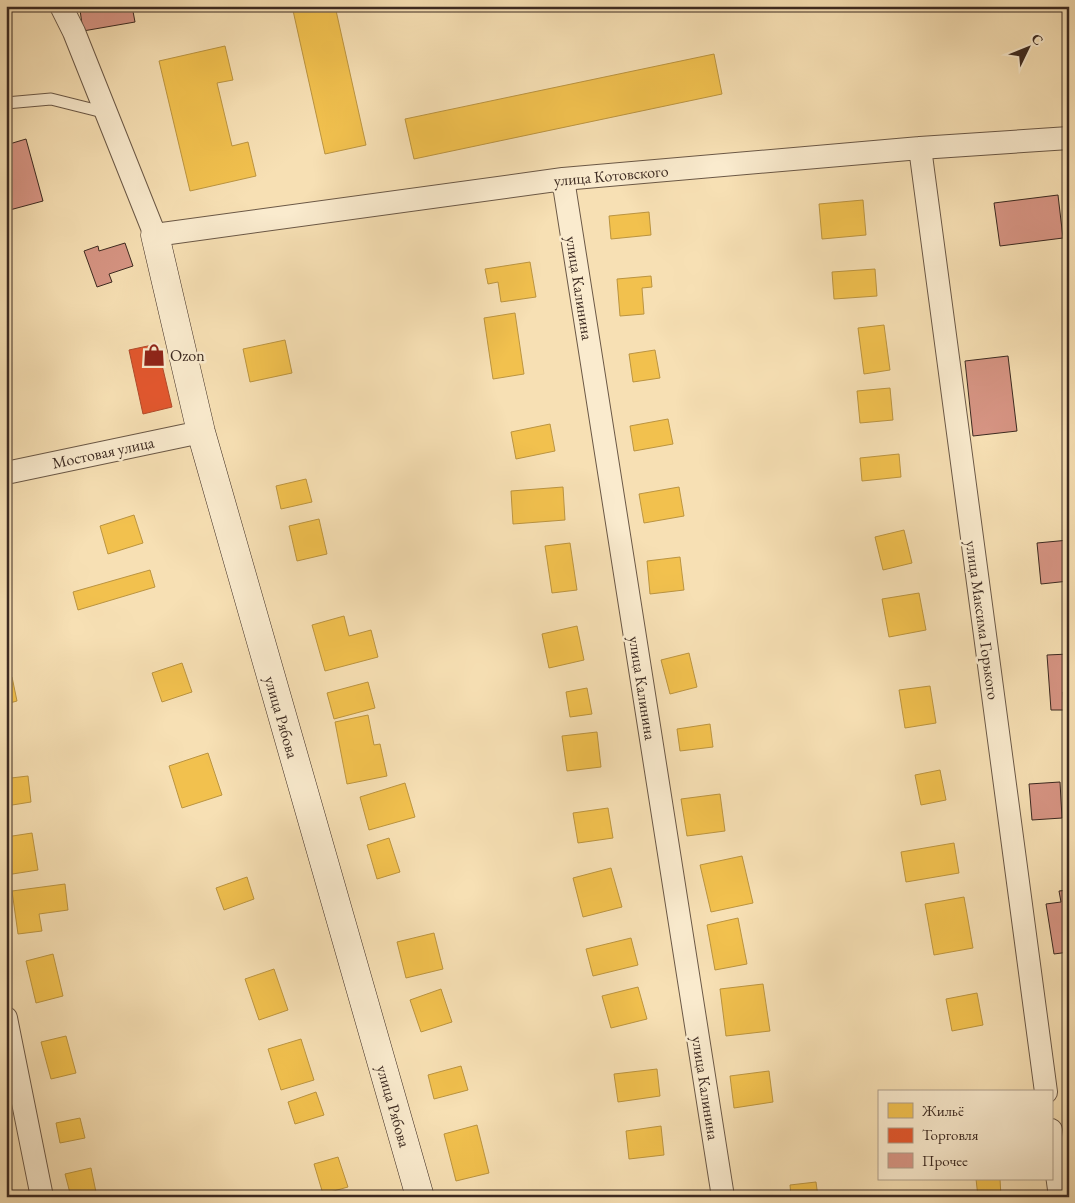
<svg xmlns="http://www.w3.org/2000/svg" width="1075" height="1203" font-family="'EB Garamond',serif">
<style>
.homes{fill:#f2c14e;stroke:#bb9440}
.shops{fill:#e4572e;stroke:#b24a2a}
.building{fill:#d79584;stroke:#3c2a21}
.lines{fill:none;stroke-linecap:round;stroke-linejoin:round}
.lane-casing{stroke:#6b5846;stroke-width:13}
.street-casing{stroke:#6b5846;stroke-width:24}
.secondary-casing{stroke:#3c2a21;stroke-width:29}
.lane{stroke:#faebce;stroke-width:11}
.street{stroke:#faebce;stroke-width:22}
.secondary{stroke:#faebce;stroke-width:28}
.labels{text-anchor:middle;stroke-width:5;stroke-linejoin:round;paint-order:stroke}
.street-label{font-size:16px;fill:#3c2a21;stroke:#faebce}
.poi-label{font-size:16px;fill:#3c2a21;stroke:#faebce;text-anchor:start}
</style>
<rect width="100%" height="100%" fill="#f7e0b4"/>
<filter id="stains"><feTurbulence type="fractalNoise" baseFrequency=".004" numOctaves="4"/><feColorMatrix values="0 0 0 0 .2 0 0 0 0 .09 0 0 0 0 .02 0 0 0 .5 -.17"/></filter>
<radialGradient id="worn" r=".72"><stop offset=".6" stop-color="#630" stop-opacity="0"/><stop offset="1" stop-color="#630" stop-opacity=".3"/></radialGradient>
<path class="homes" d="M292 6H335L366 145 325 154Z
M225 46 233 80 217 83 232 146 248 142 256 176 190 191 159 61Z
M714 54 722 94 414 159 405 119Z
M863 200 866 235 822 239 819 204Z
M649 212 651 235 611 239 609 216Z
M530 262 536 297 501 302 498 282 488 284 485 269Z
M875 269 877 296 834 299 832 272Z
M651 276 652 287 642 288 644 314 620 316 617 279Z
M515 313 524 374 493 379 484 318Z
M884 325 890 370 864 374 858 328Z
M285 340 292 373 250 382 243 349Z
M655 350 660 378 633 382 629 354Z
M890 388 893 420 860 423 857 391Z
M668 419 673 444 634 451 630 426Z
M550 424 555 451 516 459 511 432Z
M899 454 901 477 862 481 860 458Z
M306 479 312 502 281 509 276 486Z
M563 487 565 520 513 524 511 491Z
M679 487 684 516 644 523 639 494Z
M134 515 143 543 108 554 100 526Z
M319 519 327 554 297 561 289 526Z
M904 530 912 563 883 570 875 537Z
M570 543 577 590 552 593 545 546Z
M680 557 684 590 650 594 647 561Z
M150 570 155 587 78 610 73 592Z
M919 593 926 630 889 637 882 599Z
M344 616 349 636 371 630 378 657 325 671 312 625Z
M577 626 584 660 549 668 542 634Z
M689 653 697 687 670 694 661 660Z
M182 663 192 692 162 702 152 673Z
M12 677 17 701 6 704V678Z
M368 682 375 708 334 719 327 693Z
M930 686 936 723 905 728 899 690Z
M587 688 592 714 570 717 566 692Z
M368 715 374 745 380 744 387 776 347 784 335 722Z
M710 724 713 747 680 751 677 729Z
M597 732 601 767 567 771 562 736Z
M208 753 222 795 182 808 169 766Z
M9 757 11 778 28 776 31 802 6 806V758Z
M940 770 946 800 921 805 915 775Z
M405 783 415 817 369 830 360 797Z
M720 794 725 831 687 836 681 799Z
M608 808 613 838 578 843 573 813Z
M32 833 38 870 6 875V837Z
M389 838 400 872 377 879 367 845Z
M954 843 959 873 906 882 901 852Z
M742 856 753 903 711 912 700 865Z
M611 868 622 907 583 917 573 878Z
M247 877 254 899 224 910 216 888Z
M65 884 68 910 39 914 42 931 18 934 12 891Z
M964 897 973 948 934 955 925 904Z
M738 918 747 964 715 970 707 925Z
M434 933 443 969 406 978 397 942Z
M631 938 638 965 593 976 586 949Z
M53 954 63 996 36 1003 26 961Z
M274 969 288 1010 259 1020 245 979Z
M763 984 770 1031 726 1036 720 989Z
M638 987 647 1019 611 1028 602 996Z
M441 989 452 1022 421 1032 410 1000Z
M977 993 983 1025 952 1031 946 999Z
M66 1036 76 1073 51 1079 41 1042Z
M301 1039 314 1080 281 1090 268 1049Z
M461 1066 468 1090 434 1099 428 1075Z
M657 1069 660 1096 618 1102 614 1074Z
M769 1071 773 1102 734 1108 730 1076Z
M316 1092 324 1115 295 1124 288 1102Z
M80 1118 85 1138 60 1143 56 1123Z
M477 1125 489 1173 456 1181 444 1134Z
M661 1126 664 1155 629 1159 626 1131Z
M338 1157 348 1187 323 1194 314 1164Z
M91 1168 97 1197H71L65 1174Z
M976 1179H1000L1001 1197H978Z
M816 1182 818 1197H791L790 1185Z"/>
<path class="shops" d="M157 344 172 407 143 414 129 350Z"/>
<path class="building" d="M99 6H132L135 22 83 31 80 10Z
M1069 81V120H1068L1064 82Z
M26 139 43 201 6 211V145Z
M1058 195 1063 238 1000 246 994 203Z
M125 243 133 266 109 274 112 282 97 287 84 251 98 246 99 251Z
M1008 356 1017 431 973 436 965 361Z
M1069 540V581L1041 584 1037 543Z
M1069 654V692H1063L1064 710H1051L1047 655Z
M1060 782 1062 818 1032 820 1029 784Z
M1069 890V952L1054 954 1046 904 1061 902 1059 891Z
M1064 1032H1069V1074H1068Z"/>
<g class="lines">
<defs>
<path id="lane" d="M6 103 51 99 107 113"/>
<path id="street" d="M61 6 74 32 155 235 563 179 920 148 1069 138
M920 148 1046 1092
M563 179 723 1197
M6 473 201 432
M6 1018 42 1197
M1051 1130 1060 1197"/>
<path id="secondary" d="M155 235 201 432 420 1197"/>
</defs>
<use href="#lane" class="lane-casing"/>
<use href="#street" class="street-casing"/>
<use href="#secondary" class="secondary-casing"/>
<use href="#lane" class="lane"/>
<use href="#street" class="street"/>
<use href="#secondary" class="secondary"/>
</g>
<defs>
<symbol id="shop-bare" viewBox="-9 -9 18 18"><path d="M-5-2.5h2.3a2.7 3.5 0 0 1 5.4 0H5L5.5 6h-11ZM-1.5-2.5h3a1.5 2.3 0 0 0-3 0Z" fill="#8f2418" stroke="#faebce" stroke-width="2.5" paint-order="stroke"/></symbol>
</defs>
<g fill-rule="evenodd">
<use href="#shop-bare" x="138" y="339" width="32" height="32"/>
</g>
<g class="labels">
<g class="street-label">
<text transform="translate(611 175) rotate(-5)" y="6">улица Котовского</text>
<text transform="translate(580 288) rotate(81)" y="6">улица Калинина</text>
<text transform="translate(103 452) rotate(-12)" y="6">Мостовая улица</text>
<text transform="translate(983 620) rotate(82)" y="6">улица Максима Горького</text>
<text transform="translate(643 688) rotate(81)" y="6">улица Калинина</text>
<text transform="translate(282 717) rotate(74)" y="6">улица Рябова</text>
<text transform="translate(706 1088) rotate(81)" y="6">улица Калинина</text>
<text transform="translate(394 1106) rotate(74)" y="6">улица Рябова</text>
</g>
<g class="poi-label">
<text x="170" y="361">Ozon</text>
</g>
</g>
<rect width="1075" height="1203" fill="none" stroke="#f7e0b4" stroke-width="25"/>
<rect x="8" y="8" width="1060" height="1188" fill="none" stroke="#3c2a21" stroke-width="2.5"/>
<rect x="12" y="12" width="1050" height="1178" fill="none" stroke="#3c2a21"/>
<rect x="878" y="1090" width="175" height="90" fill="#faebce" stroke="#ae9e89"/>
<rect x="888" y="1103" width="25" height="15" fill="#f2c14e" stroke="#ae9e89"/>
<text x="922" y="1116" font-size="15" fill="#3c2a21">Жильё</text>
<rect x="888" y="1128" width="25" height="15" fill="#e4572e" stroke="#ae9e89"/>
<text x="922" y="1140" font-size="15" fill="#3c2a21">Торговля</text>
<rect x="888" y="1153" width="25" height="15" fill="#d79584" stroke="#ae9e89"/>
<text x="922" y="1166" font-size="15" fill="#3c2a21">Прочее</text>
<g transform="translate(1028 48) rotate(47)" stroke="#faebce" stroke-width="4" paint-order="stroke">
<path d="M0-4L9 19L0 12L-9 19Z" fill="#3c2a21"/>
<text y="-8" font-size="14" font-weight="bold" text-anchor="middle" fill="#3c2a21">С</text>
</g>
<rect width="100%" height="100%" filter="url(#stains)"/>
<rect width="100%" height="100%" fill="url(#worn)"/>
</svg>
